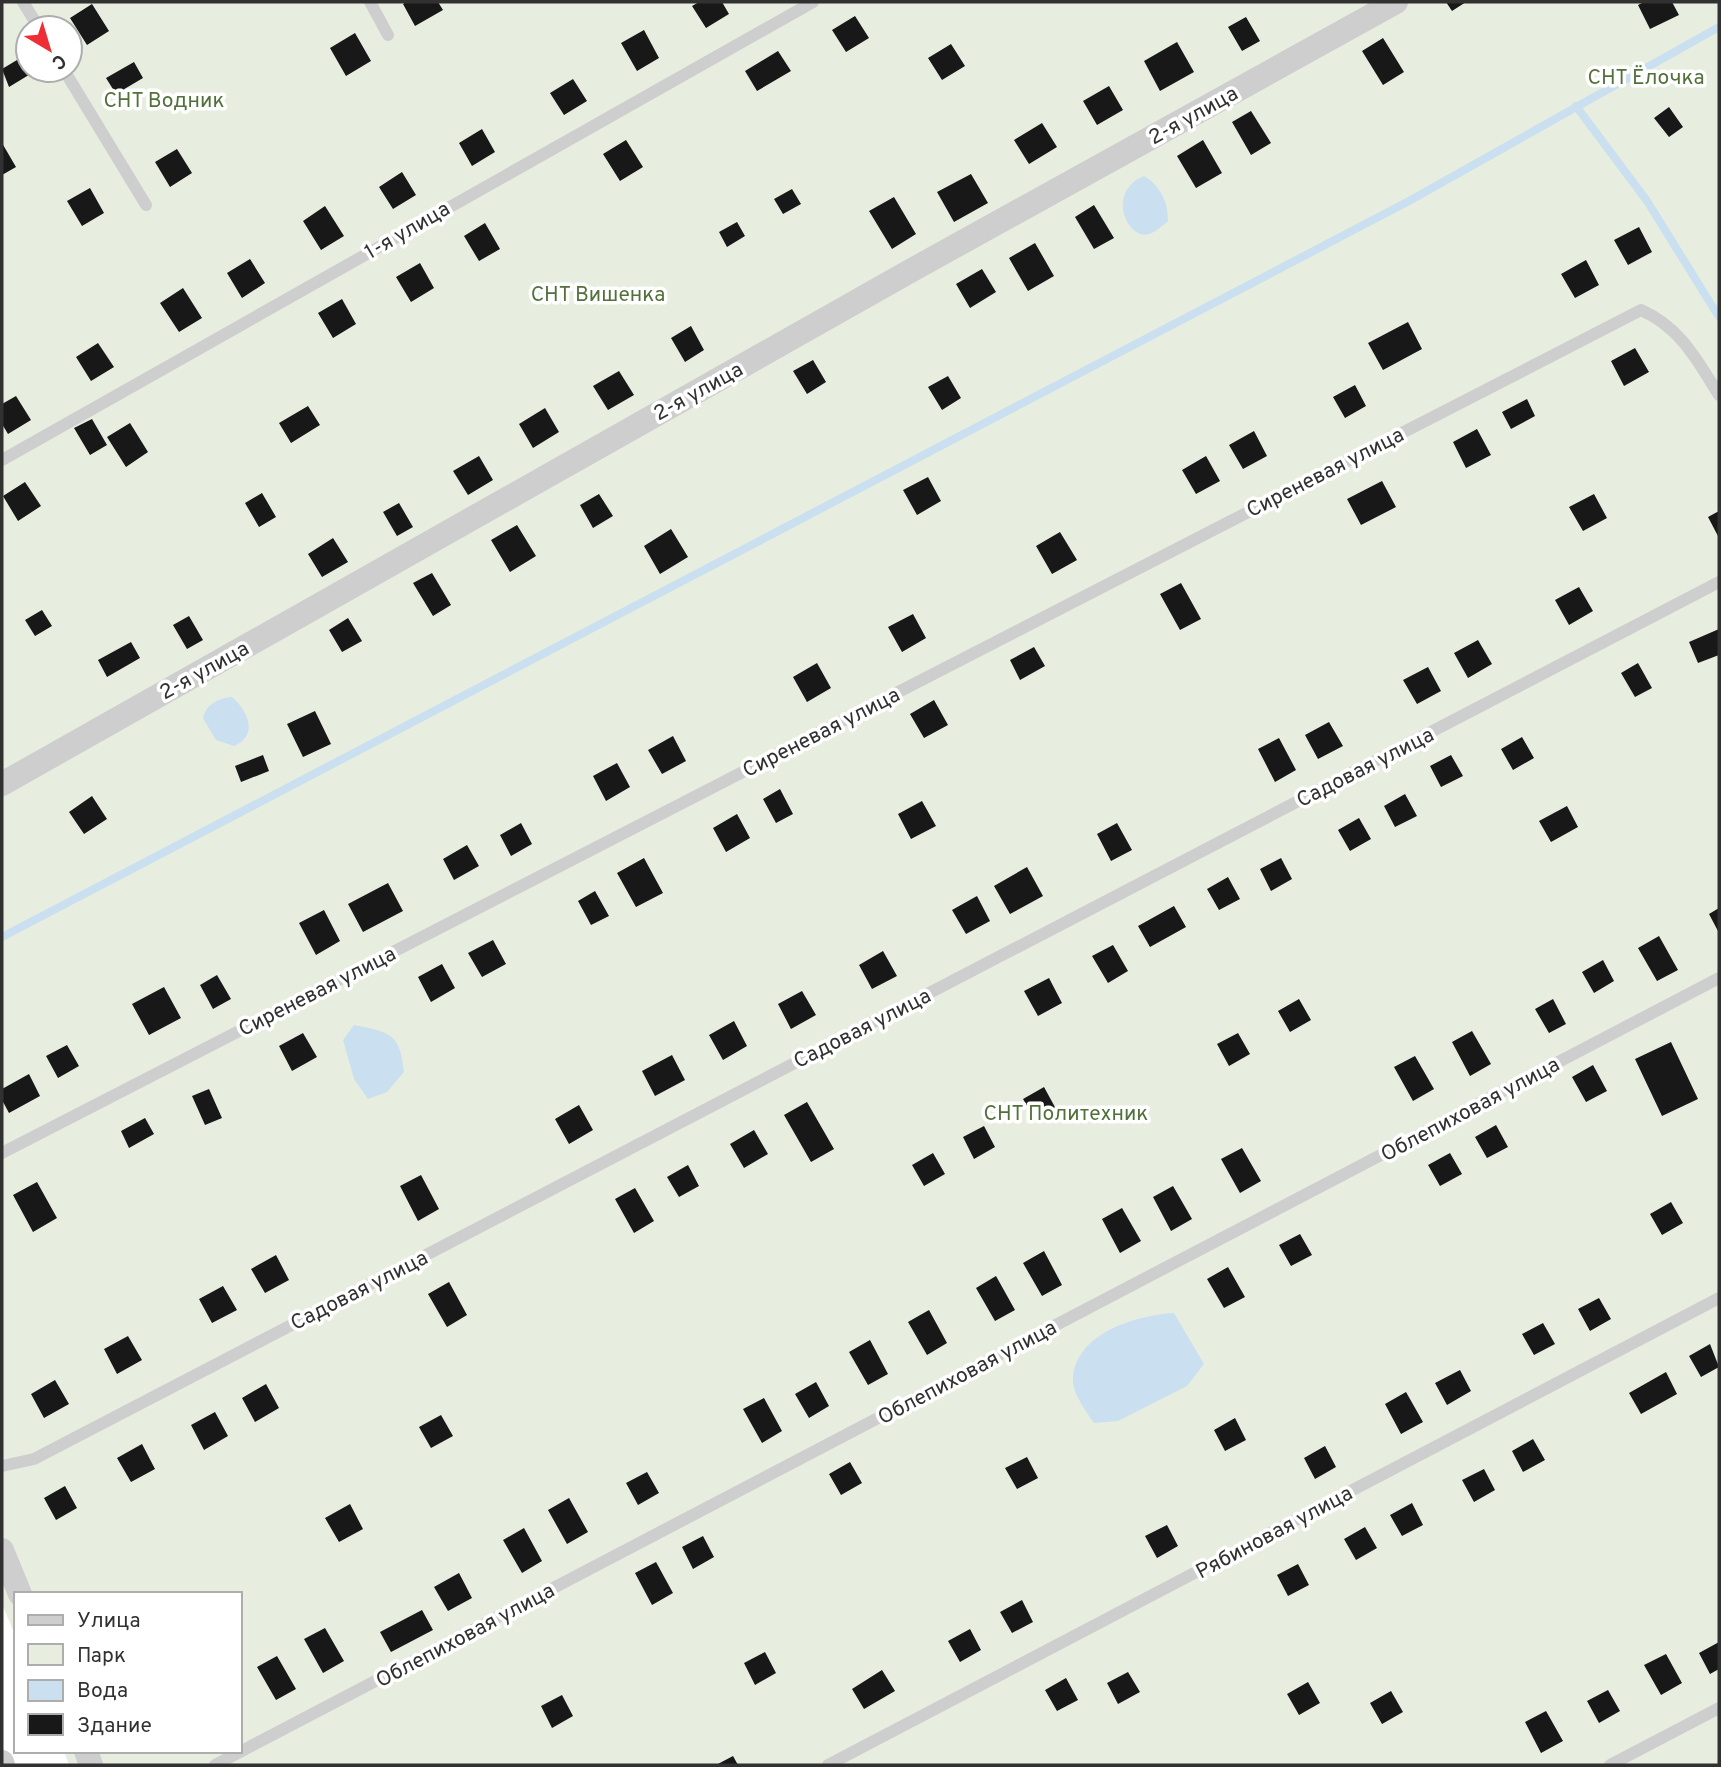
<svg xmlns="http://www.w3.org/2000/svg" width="1721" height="1767" font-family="Overpass,sans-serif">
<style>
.green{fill:#e7eedf;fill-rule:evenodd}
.water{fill:#cadfef}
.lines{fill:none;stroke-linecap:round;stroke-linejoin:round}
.stream{stroke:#cadfef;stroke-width:8}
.building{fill:#181818}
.lane{stroke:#cecece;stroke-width:12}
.street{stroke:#cecece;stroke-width:24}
.labels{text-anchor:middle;stroke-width:7;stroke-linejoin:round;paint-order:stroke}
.park-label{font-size:21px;fill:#52703b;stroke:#fff}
.street-label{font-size:21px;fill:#313131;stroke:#fff}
</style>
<rect width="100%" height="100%" fill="#fff"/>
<path class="green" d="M2 2H1719V1765H69L64 1751H240V1594H16V1637L2 1604ZM28 28H70V70H28Z"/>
<path class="water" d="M1144 176C1161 186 1168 203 1168 221 1163 225 1156 232 1149 234 1128 241 1105 192 1144 176Z
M232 697C248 711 259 735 234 746L216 740 203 718C206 704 219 698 232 697Z
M354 1025C391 1032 400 1034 404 1072L387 1092 368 1099 354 1079 343 1040Z
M1174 1313 1204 1364 1187 1386 1118 1421 1094 1423C1086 1411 1072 1393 1073 1379 1075 1333 1137 1315 1174 1313Z"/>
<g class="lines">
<path class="stream" d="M1576 106 1647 201 1719 317
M2 937 1409 201 1719 27"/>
</g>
<path class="building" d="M406 2H438L443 10 415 26 403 4Z
M699 2H722L729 14 706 28 692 6Z
M1446 2H1466L1452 11Z
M1644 2H1672L1679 15 1650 29 1638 5Z
M92 4 109 31 87 45 70 18Z
M855 16 869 38 846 52 832 30Z
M1246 17 1260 41 1242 51 1228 27Z
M644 30 659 58 637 71 621 43Z
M355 33 371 61 346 76 330 48Z
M1383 38 1404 72 1383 85 1362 51Z
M1177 42 1194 72 1160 91 1144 61Z
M951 44 965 66 942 80 928 58Z
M778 51 791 71 757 91 745 71Z
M27 54 28 70H37L9 87 2 69Z
M134 62 143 78 116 94 106 78Z
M573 79 587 101 564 115 550 93Z
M1109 86 1123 110 1097 125 1083 101Z
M1669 107 1683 127 1669 137 1654 118Z
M1251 111 1271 143 1251 155 1232 122Z
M1042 123 1057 147 1029 164 1014 140Z
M482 129 495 152 472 166 459 143Z
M626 140 643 167 620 181 603 154Z
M1203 140 1222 173 1196 188 1177 156Z
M2 143 16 167 2 175Z
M177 149 192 173 170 187 155 162Z
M402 172 416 195 393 209 379 187Z
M971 174 988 203 954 222 937 192Z
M90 188 104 213 82 226 67 201Z
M792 189 801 204 783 214 774 199Z
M894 197 916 234 892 249 869 211Z
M1094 205 1114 238 1094 249 1075 217Z
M325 206 344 236 321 250 303 221Z
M737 222 745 236 727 247 719 232Z
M485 223 500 249 479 261 464 236Z
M1639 227 1652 252 1628 265 1614 240Z
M1035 243 1054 276 1028 291 1009 258Z
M250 259 265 283 242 298 227 273Z
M1586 260 1599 285 1575 298 1561 274Z
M420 263 434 288 411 302 396 277Z
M982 269 996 292 970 308 956 284Z
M183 288 202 318 179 332 160 303Z
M342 299 356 324 333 338 318 313Z
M1408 322 1422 349 1383 370 1368 343Z
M691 326 704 350 685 362 671 338Z
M98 343 114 367 91 381 76 357Z
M1635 348 1649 372 1624 386 1611 361Z
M813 360 826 382 807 394 793 371Z
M619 371 634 395 608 410 593 386Z
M948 376 961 398 942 410 928 387Z
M1355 385 1366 406 1345 418 1333 397Z
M16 396 31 420 8 434 2 424V404Z
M1527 399 1535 416 1511 429 1502 412Z
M308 406 320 425 291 443 279 423Z
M545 408 559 432 533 448 519 424Z
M92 419 107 445 90 455 74 428Z
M130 423 148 452 126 467 107 437Z
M1477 429 1491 455 1466 468 1453 442Z
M1254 431 1267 456 1243 469 1229 445Z
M479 456 493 480 468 495 453 471Z
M1206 456 1220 481 1196 494 1182 470Z
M928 477 941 501 917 515 903 490Z
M1382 481 1396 507 1361 525 1347 499Z
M25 482 41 506 18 521 3 496Z
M262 493 276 517 259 527 245 503Z
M599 494 613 516 593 528 580 505Z
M1594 494 1607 518 1583 531 1569 507Z
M399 503 413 527 397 536 383 512Z
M1719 511V538L1708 517Z
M517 525 536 556 510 572 491 540Z
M671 529 688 557 660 574 644 546Z
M1060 532 1077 560 1052 574 1036 546Z
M333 538 348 562 322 577 308 554Z
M432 573 451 605 433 616 413 583Z
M1181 583 1201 619 1180 630 1160 594Z
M1579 587 1593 611 1569 625 1555 600Z
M42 610 52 626 35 636 25 620Z
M913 614 926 638 902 652 888 627Z
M189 616 203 640 187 649 173 625Z
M348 618 362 641 342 652 329 630Z
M1719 629V655L1698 663 1689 642Z
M1478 640 1492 664 1468 678 1454 653Z
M131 642 140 658 107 677 98 660Z
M1034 647 1045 666 1020 680 1010 660Z
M817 663 831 688 807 702 793 677Z
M1638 663 1652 688 1635 697 1621 673Z
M1428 667 1441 691 1417 704 1403 680Z
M934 700 948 725 924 738 910 714Z
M315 711 331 744 303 757 287 724Z
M1329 722 1343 746 1318 759 1305 735Z
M673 736 686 761 662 774 648 750Z
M1522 737 1534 758 1513 770 1501 749Z
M1279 738 1296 770 1275 782 1258 749Z
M263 755 269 771 241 782 235 766Z
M1451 755 1463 776 1441 787 1430 766Z
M617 763 630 787 606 801 593 776Z
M780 789 793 814 776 823 763 799Z
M1405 794 1417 816 1395 827 1384 806Z
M92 796 107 819 84 834 69 812Z
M922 801 936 826 911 839 898 814Z
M1567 806 1578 827 1551 842 1539 821Z
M737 814 750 838 726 852 713 828Z
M1359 818 1371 839 1350 851 1338 830Z
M521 823 532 844 511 856 500 835Z
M1117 823 1132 850 1111 861 1097 834Z
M467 845 479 866 454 880 443 859Z
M644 858 663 893 636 907 617 873Z
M1281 858 1292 879 1271 891 1260 869Z
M1027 867 1043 896 1010 914 994 886Z
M1228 877 1240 899 1219 910 1207 889Z
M388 883 403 911 363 932 348 904Z
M595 891 609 916 591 925 578 901Z
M977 896 990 921 966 934 952 910Z
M1174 906 1186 927 1150 947 1138 926Z
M1719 908V933L1709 914Z
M324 910 340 941 316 955 299 923Z
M1659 936 1678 970 1657 981 1638 948Z
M493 940 506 964 482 977 468 953Z
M1113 945 1128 971 1108 983 1092 956Z
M883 951 897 976 872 989 859 965Z
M1603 960 1614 981 1594 993 1582 972Z
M442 964 455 988 431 1002 418 977Z
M217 975 231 999 213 1009 200 985Z
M1049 978 1062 1003 1038 1016 1024 991Z
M164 987 181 1018 149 1035 132 1004Z
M802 991 816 1015 791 1029 778 1004Z
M1299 999 1311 1020 1290 1032 1278 1011Z
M1553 999 1566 1024 1549 1033 1535 1009Z
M734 1021 747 1046 723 1060 709 1035Z
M1472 1031 1491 1064 1470 1076 1452 1042Z
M303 1033 317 1057 292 1071 279 1046Z
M1238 1033 1250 1054 1229 1066 1217 1044Z
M1671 1042 1698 1099 1662 1116 1635 1059Z
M67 1045 79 1066 58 1078 46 1056Z
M672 1055 685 1080 655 1096 642 1071Z
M1415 1056 1434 1089 1413 1101 1394 1067Z
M1593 1065 1607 1091 1586 1102 1572 1077Z
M29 1074 40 1096 9 1113 2 1100V1089Z
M1044 1087 1056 1109 1035 1120 1023 1099Z
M209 1089 222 1118 205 1125 192 1096Z
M807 1102 834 1149 811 1162 784 1115Z
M579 1105 593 1130 569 1144 555 1119Z
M145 1118 154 1134 129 1148 121 1131Z
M1496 1125 1508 1147 1487 1158 1475 1137Z
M984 1126 995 1147 974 1159 963 1137Z
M754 1130 768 1154 744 1168 730 1144Z
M1242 1148 1261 1181 1240 1193 1221 1159Z
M933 1153 945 1174 924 1186 912 1165Z
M1450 1153 1462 1174 1440 1186 1428 1165Z
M688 1165 699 1186 679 1197 667 1177Z
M421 1175 439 1209 418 1221 400 1186Z
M37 1182 57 1218 33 1232 13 1195Z
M1173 1186 1192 1219 1171 1231 1153 1197Z
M635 1188 654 1221 634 1233 615 1199Z
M1671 1202 1683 1223 1662 1235 1650 1214Z
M1122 1208 1141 1241 1120 1253 1102 1219Z
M1300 1234 1312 1255 1291 1266 1279 1245Z
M1044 1251 1062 1285 1042 1296 1023 1263Z
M276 1255 289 1280 265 1293 251 1269Z
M1228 1267 1245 1297 1224 1308 1207 1279Z
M996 1276 1015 1310 995 1321 976 1288Z
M449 1282 467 1315 447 1327 428 1294Z
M223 1286 237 1310 212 1323 199 1299Z
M1599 1298 1611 1319 1590 1331 1578 1309Z
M929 1310 947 1343 927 1355 908 1322Z
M1543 1323 1555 1344 1534 1355 1522 1334Z
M128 1336 142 1360 117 1374 104 1349Z
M870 1340 888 1374 868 1385 849 1352Z
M1710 1344 1719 1367 1701 1377 1689 1356Z
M1460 1370 1471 1391 1447 1405 1435 1383Z
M1666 1372 1677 1394 1641 1414 1629 1393Z
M55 1380 69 1404 44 1418 31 1394Z
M816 1382 829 1406 809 1418 795 1394Z
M266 1384 279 1408 255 1422 242 1398Z
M1406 1392 1423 1422 1401 1434 1385 1404Z
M764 1398 782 1431 762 1443 743 1409Z
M215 1412 228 1436 204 1450 191 1425Z
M441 1415 453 1436 431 1448 419 1427Z
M1235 1418 1246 1440 1225 1451 1214 1430Z
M1533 1439 1545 1460 1523 1472 1512 1451Z
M142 1444 155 1469 131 1482 117 1458Z
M1325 1446 1336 1467 1315 1479 1304 1458Z
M1027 1457 1038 1478 1017 1489 1005 1468Z
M850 1462 862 1483 841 1495 829 1474Z
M1484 1469 1495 1490 1474 1502 1462 1480Z
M647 1472 659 1493 638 1505 626 1483Z
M65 1486 77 1508 56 1520 44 1498Z
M569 1498 588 1532 567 1544 548 1510Z
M1412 1503 1423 1525 1402 1536 1390 1515Z
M350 1504 363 1529 339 1542 325 1518Z
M1167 1525 1178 1546 1157 1558 1145 1536Z
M1365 1527 1377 1548 1356 1560 1344 1539Z
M524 1528 542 1561 522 1573 503 1540Z
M703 1536 714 1557 693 1569 682 1547Z
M656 1562 673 1593 652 1605 635 1573Z
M1298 1564 1309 1585 1288 1596 1277 1575Z
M459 1573 472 1598 448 1611 434 1587Z
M1022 1600 1033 1622 1012 1633 1000 1612Z
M422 1610 433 1630 391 1652 380 1632Z
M325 1628 344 1661 323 1673 304 1639Z
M970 1629 981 1650 960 1662 948 1641Z
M1719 1642V1669L1710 1674 1699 1653Z
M765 1652 776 1673 755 1685 744 1663Z
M1666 1654 1682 1683 1661 1695 1644 1665Z
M277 1656 296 1689 276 1700 257 1667Z
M882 1670 895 1691 864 1709 852 1689Z
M1128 1672 1140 1692 1118 1704 1107 1683Z
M1066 1678 1078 1700 1057 1711 1045 1690Z
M1308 1682 1320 1703 1299 1715 1287 1694Z
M1608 1690 1620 1711 1599 1723 1587 1701Z
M1391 1691 1403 1712 1382 1724 1370 1703Z
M562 1695 573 1716 552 1728 541 1706Z
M1546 1711 1563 1741 1541 1753 1525 1722Z
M733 1756 738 1765H716Z"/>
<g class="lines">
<path class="lane" d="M23 2 39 28
M370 2 388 35
M64 70 146 205
M2 460 813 2
M2 1153 1641 310C1680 327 1697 360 1719 395
M2 1466 34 1459 1719 582
M215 1765 1719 978
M828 1765 1719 1298
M1610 1765 1719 1708"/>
<path class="street" d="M2 784 912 270 1396 2
M2 1550 20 1594
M86 1751 91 1765
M2 1762 3 1765"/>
</g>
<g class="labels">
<g class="park-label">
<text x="1646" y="84">СНТ Ёлочка</text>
<text x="164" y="107">СНТ Водник</text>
<text x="598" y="301">СНТ Вишенка</text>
<text x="1066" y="1120">СНТ Политехник</text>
</g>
<g class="street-label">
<text transform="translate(1193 115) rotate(-29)" y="7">2-я улица</text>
<text transform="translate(407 230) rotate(-30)" y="7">1-я улица</text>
<text transform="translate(698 391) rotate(-29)" y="7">2-я улица</text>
<text transform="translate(1325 472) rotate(-27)" y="7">Сиреневая улица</text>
<text transform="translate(204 670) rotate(-29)" y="7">2-я улица</text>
<text transform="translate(821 732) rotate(-27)" y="7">Сиреневая улица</text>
<text transform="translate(1365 767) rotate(-27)" y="7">Садовая улица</text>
<text transform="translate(317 991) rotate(-27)" y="7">Сиреневая улица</text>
<text transform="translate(862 1028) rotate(-27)" y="7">Садовая улица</text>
<text transform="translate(1470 1109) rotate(-28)" y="7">Облепиховая улица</text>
<text transform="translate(359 1290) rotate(-27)" y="7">Садовая улица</text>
<text transform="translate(967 1372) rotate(-28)" y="7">Облепиховая улица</text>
<text transform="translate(1274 1532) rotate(-28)" y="7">Рябиновая улица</text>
<text transform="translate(465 1635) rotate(-28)" y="7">Облепиховая улица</text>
</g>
</g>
<rect width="1721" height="1767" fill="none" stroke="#313131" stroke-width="7"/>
<rect x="14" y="1592" width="228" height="161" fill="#ffffff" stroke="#adadad" stroke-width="2"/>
<rect x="28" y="1615" width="35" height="10" fill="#cecece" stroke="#adadad" stroke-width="2"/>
<text x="77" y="1627" font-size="21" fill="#313131">Улица</text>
<rect x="28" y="1644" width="35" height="21" fill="#e7eedf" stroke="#adadad" stroke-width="2"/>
<text x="77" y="1662" font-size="21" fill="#313131">Парк</text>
<rect x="28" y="1680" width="35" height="21" fill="#cadfef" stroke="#adadad" stroke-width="2"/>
<text x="77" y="1697" font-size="21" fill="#313131">Вода</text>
<rect x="28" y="1714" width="35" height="21" fill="#181818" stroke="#adadad" stroke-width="2"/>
<text x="77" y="1732" font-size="21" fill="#313131">Здание</text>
<g transform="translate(49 49) rotate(142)"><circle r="33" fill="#ffffff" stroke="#adadad" stroke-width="2"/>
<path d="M0-5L12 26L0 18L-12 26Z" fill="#ee2d34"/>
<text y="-10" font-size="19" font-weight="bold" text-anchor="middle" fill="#313131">С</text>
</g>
</svg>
